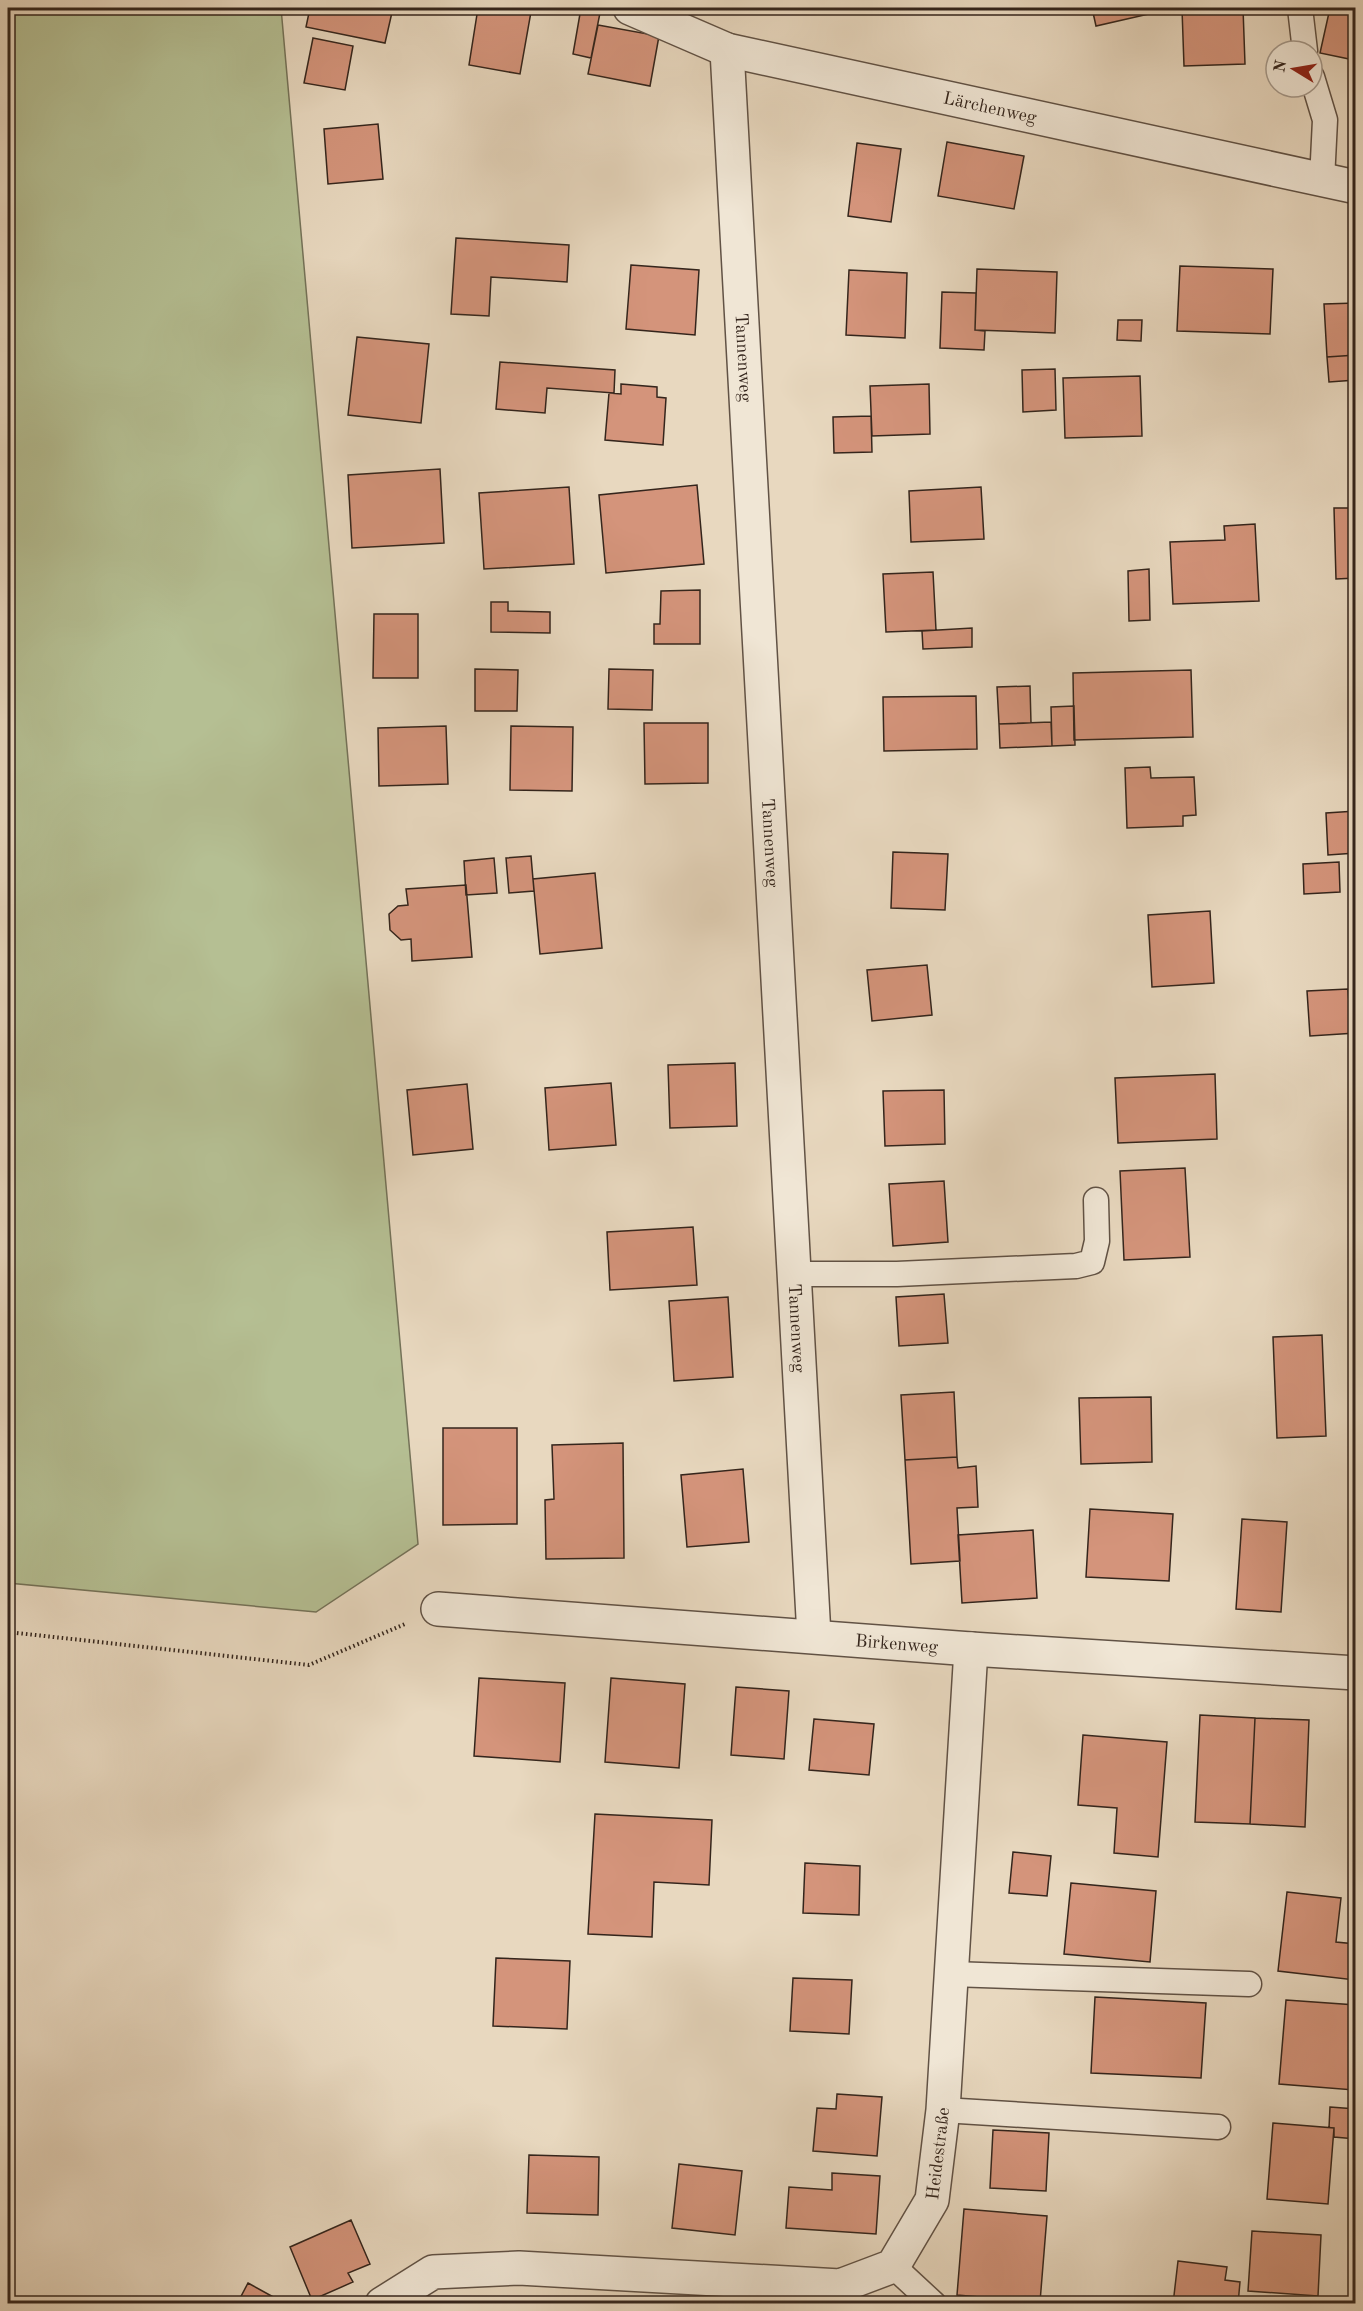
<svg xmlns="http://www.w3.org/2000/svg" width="1363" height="2311" font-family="'Old Standard TT',serif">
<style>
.green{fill:#b5bf93;stroke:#747258;stroke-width:1.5}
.building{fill:#d4947b;stroke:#34251c;stroke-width:1.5}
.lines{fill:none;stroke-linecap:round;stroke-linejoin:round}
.service-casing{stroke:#615245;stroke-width:27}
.minor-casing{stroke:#615245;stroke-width:36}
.path{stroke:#34251c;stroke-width:4;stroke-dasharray:1.5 3;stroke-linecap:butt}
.service{stroke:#f0e6d5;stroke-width:24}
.minor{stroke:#f0e6d5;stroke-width:33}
.labels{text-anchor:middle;stroke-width:5;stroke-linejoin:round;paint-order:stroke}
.street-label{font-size:18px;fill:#34251c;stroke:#f0e6d5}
</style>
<rect width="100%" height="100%" fill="#e8d8bf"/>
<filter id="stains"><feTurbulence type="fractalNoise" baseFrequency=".00333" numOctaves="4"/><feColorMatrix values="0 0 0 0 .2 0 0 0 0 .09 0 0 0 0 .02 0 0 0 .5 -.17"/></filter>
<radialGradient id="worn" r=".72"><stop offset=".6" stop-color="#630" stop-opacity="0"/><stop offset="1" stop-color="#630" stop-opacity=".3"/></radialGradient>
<path class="green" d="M8 8H281L418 1544 316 1612 8 1583Z"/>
<path class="building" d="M310 8H393L385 43 306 27Z
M478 8H504L531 12 520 74 469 65Z
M581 8H601L591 58 573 54Z
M1092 8H1161L1162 11 1096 26Z
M1243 8 1245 64 1184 66 1182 9Z
M1330 8H1356L1354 60 1320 53Z
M598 25 659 36 650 86 588 74Z
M313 38 353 46 345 90 304 83Z
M378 124 383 179 328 184 324 129Z
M947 142 1024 156 1014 209 938 196Z
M857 143 901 149 891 222 848 216Z
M456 238 569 245 567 282 491 277 489 316 451 314Z
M631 265 699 270 695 335 626 329Z
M1180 266 1273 269 1270 334 1177 331Z
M977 269 1057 272 1055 333 975 330Z
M849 270 907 273 905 338 846 335Z
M942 292 976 293 975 330 985 331 984 350 940 348Z
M1356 303V355L1327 357 1324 304Z
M1118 320H1142L1141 341 1117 340Z
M357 337 429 344 421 423 348 415Z
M1356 355V380L1329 382 1327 357Z
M500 362 615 370 614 393 547 388 545 413 496 409Z
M1055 369 1056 410 1023 412 1022 370Z
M1140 376 1142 436 1065 438 1063 378Z
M621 384 657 387V397L666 398 663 445 605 440 609 393 621 394Z
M929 384 930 434 872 436 870 386Z
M871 416 872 452 834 453 833 417Z
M440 469 444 543 352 548 348 475Z
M697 485 704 564 606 573 599 495Z
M569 487 574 564 484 569 479 493Z
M981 487 984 539 911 542 909 491Z
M1334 508H1356V578L1336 579Z
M1255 524 1259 601 1173 604 1170 542 1225 540 1224 526Z
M1149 569 1150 620 1129 621 1128 571Z
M933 572 936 630 886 632 883 574Z
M700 590V644H654V624H660L661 591Z
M491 602H508V611L550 612V633L491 632Z
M374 614H418V678H373Z
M972 628V647L923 649 922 631Z
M475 669 518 670 517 711H475Z
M609 669 653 670 652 710 608 709Z
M1191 670 1193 737 1074 740 1073 673Z
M1030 686 1031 723 999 724 997 687Z
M976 696 977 749 884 751 883 697Z
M1074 706 1075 745 1052 746 1051 707Z
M1051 722 1052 746 1000 748 999 724Z
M644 723H708V783L645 784Z
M446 726 448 784 379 786 378 728Z
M511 726 573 727 572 791 510 790Z
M1150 767 1151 778 1194 777 1196 815 1183 816V826L1127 828 1125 768Z
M1356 811V853L1328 855 1326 813Z
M893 852 948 854 945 910 891 908Z
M531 856 534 891 509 893 506 858Z
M494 858 497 893 466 895 464 861Z
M1339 862 1340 892 1304 894 1303 864Z
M595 873 602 948 540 954 533 879Z
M466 885 472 957 412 961 411 939 401 940 390 930 389 914 398 906 408 905 406 889Z
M1210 911 1214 983 1152 987 1148 915Z
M927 965 932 1015 872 1021 867 970Z
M1348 989 1349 1003 1356 1002V1033L1310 1036 1307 991Z
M735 1063 737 1126 670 1128 668 1065Z
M1215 1074 1217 1139 1118 1143 1115 1078Z
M611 1083 616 1145 549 1150 545 1088Z
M467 1084 473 1149 413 1155 407 1090Z
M944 1090 945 1144 885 1146 883 1091Z
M1185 1168 1190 1257 1124 1260 1120 1171Z
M944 1181 948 1242 893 1246 889 1184Z
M693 1227 697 1285 610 1290 607 1232Z
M944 1294 948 1343 899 1346 896 1297Z
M728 1297 733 1377 674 1381 669 1301Z
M1322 1335 1326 1436 1277 1438 1273 1337Z
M954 1392 957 1457 905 1460 901 1395Z
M1151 1397 1152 1462 1081 1464 1079 1398Z
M443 1428H517V1524L443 1525Z
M623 1443 624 1558 546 1559 545 1500 554 1499 552 1445Z
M957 1457 958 1468 976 1466 978 1507 957 1508 960 1561 911 1564 905 1460Z
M743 1469 749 1542 687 1547 681 1475Z
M1090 1509 1173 1514 1169 1581 1086 1577Z
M1242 1519 1287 1522 1281 1612 1236 1609Z
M1033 1530 1037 1598 962 1603 958 1535Z
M479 1678 565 1683 560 1762 474 1756Z
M611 1678 685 1684 679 1768 605 1762Z
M736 1687 789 1691 784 1759 731 1755Z
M1200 1715 1255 1718 1250 1824 1195 1822Z
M1255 1718 1309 1720 1305 1827 1250 1824Z
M814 1719 874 1724 869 1775 809 1770Z
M1083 1735 1167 1742 1158 1857 1114 1853 1117 1808 1078 1805Z
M595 1814 712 1820 709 1885 654 1882 652 1937 588 1934Z
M1013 1852 1051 1856 1047 1896 1009 1893Z
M805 1863 860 1866 859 1915 803 1913Z
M1071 1883 1156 1891 1150 1962 1064 1954Z
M1287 1892 1341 1898 1336 1942 1356 1944 1355 1980 1278 1971Z
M496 1958 570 1961 567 2029 493 2026Z
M793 1978 852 1980 849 2034 790 2031Z
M1095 1997 1206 2003 1201 2078 1091 2073Z
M1286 2000 1356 2005 1354 2090 1279 2084Z
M837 2094 882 2097 877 2156 813 2151 817 2108 836 2109Z
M1330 2107 1356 2109V2139L1334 2137V2128H1329Z
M1273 2123 1334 2128 1328 2204 1267 2199Z
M993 2130 1049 2133 1046 2191 990 2188Z
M529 2155 599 2157 598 2215 527 2213Z
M679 2164 742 2171 735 2235 672 2228Z
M832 2173 880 2176 876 2234 786 2228 789 2187 832 2190Z
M964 2209 1047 2216 1040 2302 957 2295Z
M351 2220 370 2264 348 2273 353 2282 312 2300 290 2247Z
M1252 2231 1321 2235 1318 2296 1248 2291Z
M1178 2261 1227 2267 1225 2280 1240 2282 1238 2304H1173Z
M248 2283 286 2304H237Z"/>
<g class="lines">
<defs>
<path id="service" d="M1300 8 1305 51
M1312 77 1325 120 1322 180
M794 1274H897L1076 1266 1092 1262 1097 1241 1096 1200
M951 1974 1249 1984
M943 2110 1218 2127
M893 2266 934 2304"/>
<g id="minor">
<path id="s1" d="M630 8 727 50 1356 187"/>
<path id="s2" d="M727 50 814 1636"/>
<path id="s3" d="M438 1609 971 1649 1356 1673"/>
<path id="s4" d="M382 2304 433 2272 519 2268 840 2286 893 2266 932 2200 943 2110 971 1649"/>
</g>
</defs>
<use href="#service" class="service-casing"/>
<use href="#minor" class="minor-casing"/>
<path class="path" d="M8 1632 309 1665 405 1624"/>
<use href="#service" class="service"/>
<use href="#minor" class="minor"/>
</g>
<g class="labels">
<g class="street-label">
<text dy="6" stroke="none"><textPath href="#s1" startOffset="375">Lärchenweg</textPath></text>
<text dy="6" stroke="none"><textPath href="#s2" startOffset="308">Tannenweg</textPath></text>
<text dy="6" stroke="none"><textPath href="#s2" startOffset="794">Tannenweg</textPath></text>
<text dy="6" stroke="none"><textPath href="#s2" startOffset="1280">Tannenweg</textPath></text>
<text dy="6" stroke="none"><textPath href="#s3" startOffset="460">Birkenweg</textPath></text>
<text dy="6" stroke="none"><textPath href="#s4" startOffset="648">Heidestraße</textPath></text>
</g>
</g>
<rect width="1363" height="2311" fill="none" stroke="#e8d8bf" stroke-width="30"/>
<rect x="9" y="9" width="1345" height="2293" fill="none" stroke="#34251c" stroke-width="3"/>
<rect x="15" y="15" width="1333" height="2281" fill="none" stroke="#34251c" stroke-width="1.5"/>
<g transform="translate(1294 69) rotate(281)"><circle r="28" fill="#f0e6d5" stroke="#a5998b" stroke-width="1.5"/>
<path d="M0-4.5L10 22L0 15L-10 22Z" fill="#8f2418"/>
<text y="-9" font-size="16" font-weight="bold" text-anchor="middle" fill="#34251c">N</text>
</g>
<rect width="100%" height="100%" filter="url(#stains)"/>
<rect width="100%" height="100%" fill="url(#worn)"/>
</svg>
